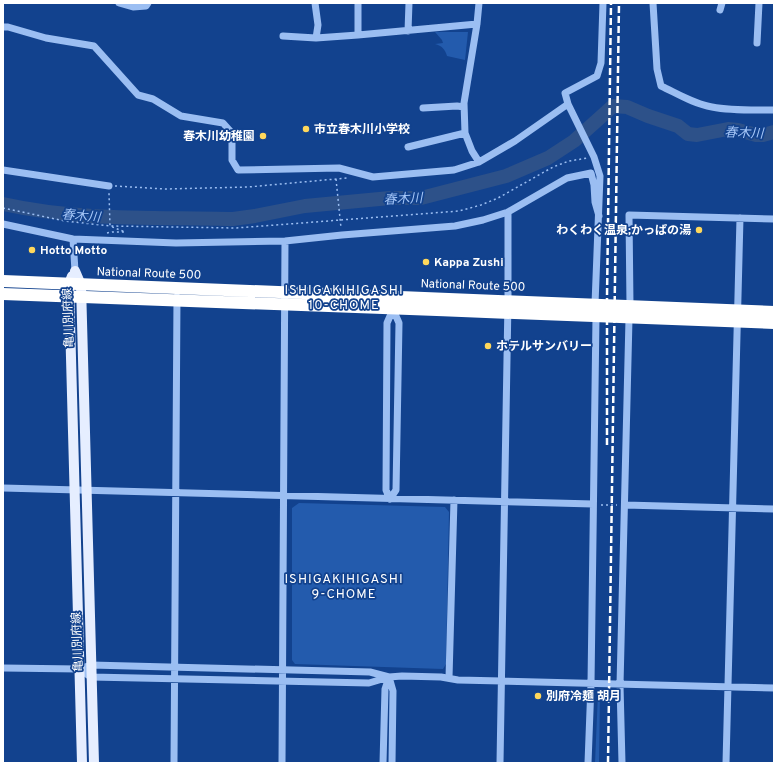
<svg xmlns="http://www.w3.org/2000/svg" width="777" height="766" font-family="Overpass,'Noto Sans JP',sans-serif">
<style>
.green{fill:#235bad}
.lines{fill:none;stroke-linecap:round;stroke-linejoin:round}
.river{stroke:#2d5189;stroke-width:14}
.path{stroke:#9bbef2;stroke-width:1.5;stroke-dasharray:2 3;stroke-linecap:butt}
.minor{stroke:#9bbef2;stroke-width:7}
.major{stroke:#e6eeff;stroke-width:10}
.highway{stroke:#fff;stroke-width:12}
.rail{stroke:#fff;stroke-width:2.5;stroke-dasharray:7 3;stroke-linecap:butt}
.poi-dot{fill:#ffd85c;stroke:#12428e;stroke-width:1.5}
.labels{text-anchor:middle;stroke-width:3.5;stroke-linejoin:round;paint-order:stroke}
.poi-label{font-size:12px;font-weight:bold;fill:#fff;stroke:#12428e;text-anchor:start}
.street-label{font-size:12px;fill:#fff;stroke:#12428e}
.water-label{font-size:13px;font-style:italic;fill:#a7c8f9;stroke:#12428e}
.neighbourhood-label{font-size:13px;letter-spacing:1px;fill:#fff;stroke:#12428e}
</style>
<rect width="100%" height="100%" fill="#12428e"/>
<path class="green" d="M435 32H468L465 60 447 56C445 49 442 46 435 44L443 43 442 40Z
M299 503 445 507 449 512 446 664 443 669 295 664 292 660V508Z
M600 692 599 763H595L598 693Z"/>
<g class="lines">
<path class="river" d="M3 204C79 221 156 217 233 219L255 216 305 206 390 198H421L506 176 548 158 574 141 613 106 627 107 648 116 678 126 688 134 697 135 728 129 738 130 756 135H763L774 132"/>
<path class="path" d="M336 179 341 228
M115 186 165 189 248 187 347 178
M3 208 65 221 110 226 236 228 459 211 481 205 498 198 553 167 569 161 588 158
M107 233 112 232H125L110 226 109 193
M601 505H617"/>
<path class="minor" d="M119 3 133 7 146 6 148 3
M315 3 318 25 316 38
M653 3 657 69 661 86C678 94 694 104 712 107 732 111 754 110 774 110
M720 10 722 3
M3 27H8L46 38 94 46 138 95 153 99 181 116 223 123 232 133V160L238 170 339 168 373 177 454 170 479 162 515 141 568 104
M408 31 409 3
M358 35V3
M283 36 316 38 358 35 477 24
M757 43 759 3
M423 108 457 106 464 107
M408 147 465 133
M479 162 472 151 465 133 464 103 477 24 479 3
M3 170 109 186
M3 224 73 239 176 243 285 241 342 235 455 226 483 220 508 212 567 178 591 173 594 185 595 202 599 216
M73 239 75 271
M595 304 600 176 594 157 568 104 565 93 597 76 601 63 603 3
M630 305 629 215 774 219
M3 488 593 504
M390 499 396 490 399 323 392 307
M390 499 386 490 387 323 394 307
M625 505 774 509
M3 668 79 669 91 665 370 672 389 677
M79 669 91 677 369 683 389 677 402 676 441 677 458 680 502 681 774 688
M389 677 393 691 392 763
M449 678 454 500
M174 763 177 297
M282 763 285 241
M383 763 385 689 389 677
M500 763 508 301V212
M588 763 591 684 596 317
M622 763 620 685 629 319
M726 763 740 218"/>
<path class="major" d="M75 271 81 285 94 763
M72 276 69 284 82 763"/>
<path class="highway" d="M3 281 774 312
M3 294C260 302 517 314 774 323"/>
<path class="rail" d="M607 445V297L611 3
M608 763 619 3"/>
</g>
<g class="poi-dot">
<circle cx="306" cy="129" r="4"/>
<circle cx="263" cy="136" r="4"/>
<circle cx="699" cy="230" r="4"/>
<circle cx="32" cy="250" r="4"/>
<circle cx="426" cy="262" r="4"/>
<circle cx="488" cy="346" r="4"/>
<circle cx="538" cy="696" r="4"/>
</g>
<g class="labels">
<g class="poi-label">
<text x="314" y="133">市立春木川小学校</text>
<text x="255" y="140" text-anchor="end">春木川幼稚園</text>
<text x="691" y="234" text-anchor="end">わくわく温泉;かっぱの湯</text>
<text x="40" y="254">Hotto Motto</text>
<text x="434" y="266">Kappa Zushi</text>
<text x="496" y="350">ホテルサンバリー</text>
<text x="546" y="700">別府冷麺 胡月</text>
</g>
<g class="street-label">
<text transform="translate(149 273) rotate(2)" y="4">National Route 500</text>
<text transform="translate(473 285) rotate(2)" y="4">National Route 500</text>
<text transform="translate(68 318) rotate(-92)" y="4">亀川別府線</text>
<text transform="translate(77 642) rotate(-92)" y="4">亀川別府線</text>
</g>
<g class="water-label">
<text transform="translate(744 132) rotate(2)" y="5">春木川</text>
<text transform="translate(403 198) rotate(-3)" y="5">春木川</text>
<text transform="translate(81 215) rotate(5)" y="5">春木川</text>
</g>
<g class="neighbourhood-label">
<text x="344" y="294">ISHIGAKIHIGASHI<tspan x="344" dy="15">10-CHOME</tspan></text>
<text x="344" y="583">ISHIGAKIHIGASHI<tspan x="344" dy="15">9-CHOME</tspan></text>
</g>
</g>
<rect width="777" height="766" fill="none" stroke="#ffffff" stroke-width="8"/>
</svg>
